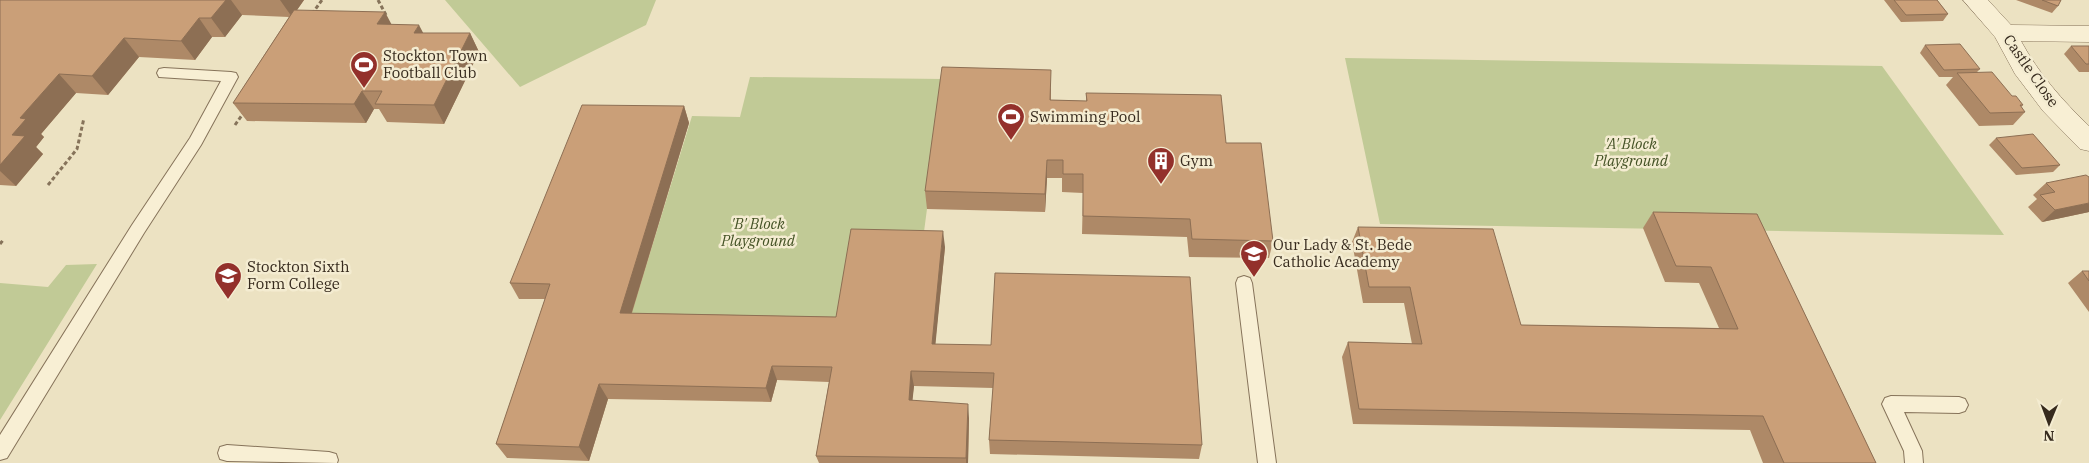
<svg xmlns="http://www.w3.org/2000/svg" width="2089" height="463" font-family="'IBM Plex Serif',serif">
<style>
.green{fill:#c1ca96}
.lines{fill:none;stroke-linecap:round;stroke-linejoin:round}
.lane-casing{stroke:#86735a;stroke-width:2}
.street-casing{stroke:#86735a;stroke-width:1}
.path{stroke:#86735a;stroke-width:3;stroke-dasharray:4 2.5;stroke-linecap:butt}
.lane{fill:#f8efd4;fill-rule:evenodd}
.street{fill:#f8efd4;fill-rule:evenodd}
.wall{fill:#ae8967}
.shaded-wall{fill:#8d6f54}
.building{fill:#ca9f78;stroke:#8d6f54}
.labels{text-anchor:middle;stroke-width:5;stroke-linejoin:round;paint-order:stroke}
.poi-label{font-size:15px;fill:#362a1d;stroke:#f4ecd1;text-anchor:start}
.street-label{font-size:15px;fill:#362a1d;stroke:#f4ecd1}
.park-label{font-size:15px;font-style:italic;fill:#445225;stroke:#f4ecd1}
</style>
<rect width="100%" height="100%" fill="#ece2c2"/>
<path class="green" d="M445 0H656L646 25 520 87Z
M1345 58 1882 66 2004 235 1380 224Z
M750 77 944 79 922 247 840 332 627 328 692 116 740 117Z
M97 264 0 420V283L48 287 66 265Z"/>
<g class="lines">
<defs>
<path id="lane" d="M164 68 231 72 236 73 238 77 201 145 144 233 7 458 0 460V435L132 225 190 138 221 81 159 77 157 73 159 69Z
M1244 276 1250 278 1252 283 1276 463H1258L1236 283 1238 278Z
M1891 396 1959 397 1965 399 1968 405 1965 411 1959 413 1904 412 1922 451 1923 463H1905L1904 451 1882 404 1885 398Z
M227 445 329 452 336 454 338 460 337 463 227 461 220 459 218 453 220 447Z"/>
<path id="street" d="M1963 0H1988L2011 25 2089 26V42L2021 41C2039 74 2062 100 2089 126V151L2080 149 2043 111 2015 74 1995 37Z"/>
</defs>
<use href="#lane" class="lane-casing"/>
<use href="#street" class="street-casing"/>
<path class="path" d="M378 0 386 15
M312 14 322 0
M235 125 245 111
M48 185 77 149 84 118
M0 244 4 239"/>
<use href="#lane" class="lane"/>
<use href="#street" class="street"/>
</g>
<path class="wall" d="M0 0H304L297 10 392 25 423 33H470L479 52 444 124 387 122 379 109H374L366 123 247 121 233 103 289 17 242 15 225 37H212L195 60 139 57 108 95 76 93 41 134 44 137 36 147 43 154 16 186 0 185Z
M1884 0H1937L1948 14 1943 21 1901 22Z
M2016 0H2061L2058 6 2052 13Z
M1925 45 1980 69 1977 72 2023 105 2021 107 2025 112 2013 125 1979 126 1946 85 1953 77H1939L1920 53Z
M2071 46H2089V72H2079L2064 54Z
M1051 88V100L1086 101V93L1226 143 1273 241 1269 258 1189 257 1187 237 1082 234 1083 193 1062 192V178H1047L1045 212 927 209 925 191Z
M684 106 689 123 632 313 836 317 945 247 935 344 1202 445 1199 459 990 454 989 440 993 388 914 386 912 400 969 418 968 463H819L816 456 829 382 777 380 771 402 608 399 589 461 507 458 496 444 545 299H519L510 283Z
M1996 138 2060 165 2053 172 2016 175 1989 145Z
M2046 183 2089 212 2042 222 2028 207 2037 199 2033 195Z
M1653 212 1757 214 1876 463H1763L1750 430 1353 424 1342 357 1348 342 1412 344 1404 303H1363L1352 242 1358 227 1521 325 1719 328 1699 283 1665 282 1643 228Z
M2082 271H2089V312L2068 283Z"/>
<path class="shaded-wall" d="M226 0H231L242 15 225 37 211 18Z
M280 0H304L292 17Z
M385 12 395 31 377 24Z
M199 18 212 37 195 60 181 41Z
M419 25 429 44 414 33Z
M470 33 479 52 444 124 434 105Z
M124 38 139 57 108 95 92 76Z
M59 74 76 93 41 134 44 137 36 147 43 154 16 186 0 171V165L12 135 20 118Z
M362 91 374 109 366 123 354 104Z
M684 106 689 123 627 328 620 313Z
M1047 160V178L1045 212V194Z
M2089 203V212L2042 222 2055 210Z
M943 231 945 247 934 359 932 344Z
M772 366 777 380 771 402 766 388Z
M911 371 914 386 911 415 909 400Z
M599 384 608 399 589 461 579 447Z
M968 404 969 418 968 463H966V458Z"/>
<path class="building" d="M0 0H226L211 18H199L181 41 124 38 92 76 59 74 20 118 26 119 12 135 25 136 0 165Z
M1894 0H1937L1948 14 1906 15Z
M2042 0H2061L2058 6Z
M294 10 385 12 377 24 419 25 414 33H470L434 105 375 104 382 91H362L354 104 233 103Z
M1960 44 1980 69 1944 70 1925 45Z
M2071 46H2089V64H2086Z
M942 67 1051 70 1050 100 1087 101 1086 93 1221 95 1226 143H1261L1273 241 1192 239 1190 219 1083 216V174H1063V160H1047L1045 194 925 191Z
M1992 72 2012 96H2016L2023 105H2020L2025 112 1990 113 1957 73Z
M582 105 684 106 620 313 836 317 851 229 943 231 932 344 991 345 995 273 1190 277 1202 445 989 440 994 373 911 371 909 400 968 404 966 458 816 456 832 367 772 366 766 388 599 384 579 447 496 444 550 284 510 283Z
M2033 134 2060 165 2022 168 1996 138Z
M2086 175 2089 177V203L2055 210 2040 195 2055 192 2046 183Z
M1653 212 1757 214 1876 463H1784L1763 416 1359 409 1348 342 1422 344 1410 287H1369L1358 227 1493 229 1521 325 1738 329 1711 267 1676 266Z
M2082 271H2089V281Z"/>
<defs>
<symbol id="stadium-pin" viewBox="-11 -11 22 30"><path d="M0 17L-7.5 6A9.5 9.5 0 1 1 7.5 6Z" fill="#93302b" stroke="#f4ecd1"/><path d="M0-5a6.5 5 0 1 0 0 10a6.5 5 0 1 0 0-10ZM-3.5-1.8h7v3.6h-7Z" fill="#fff"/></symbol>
<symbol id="building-pin" viewBox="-11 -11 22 30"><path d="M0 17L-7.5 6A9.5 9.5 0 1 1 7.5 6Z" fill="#93302b" stroke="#f4ecd1"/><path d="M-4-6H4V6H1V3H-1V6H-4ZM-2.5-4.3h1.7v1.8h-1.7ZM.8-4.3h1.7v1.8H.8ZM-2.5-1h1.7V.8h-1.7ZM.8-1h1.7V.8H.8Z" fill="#fff"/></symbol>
<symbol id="school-pin" viewBox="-11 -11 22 30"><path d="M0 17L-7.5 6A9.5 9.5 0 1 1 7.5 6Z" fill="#93302b" stroke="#f4ecd1"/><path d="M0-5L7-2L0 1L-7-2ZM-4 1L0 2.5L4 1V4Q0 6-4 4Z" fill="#fff"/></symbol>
<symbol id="university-pin" viewBox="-11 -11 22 30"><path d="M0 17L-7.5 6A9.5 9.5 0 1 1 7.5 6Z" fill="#93302b" stroke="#f4ecd1"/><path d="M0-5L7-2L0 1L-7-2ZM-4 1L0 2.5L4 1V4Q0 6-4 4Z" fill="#fff"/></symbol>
</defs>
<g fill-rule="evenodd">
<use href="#stadium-pin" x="348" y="49" width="32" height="43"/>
<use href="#stadium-pin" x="995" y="101" width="32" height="43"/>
<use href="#building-pin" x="1145" y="145" width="32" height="43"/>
<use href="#school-pin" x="1238" y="238" width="32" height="43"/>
<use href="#university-pin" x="212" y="260" width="32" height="43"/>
</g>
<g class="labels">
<g class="poi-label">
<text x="383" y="61">Stockton Town<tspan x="383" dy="17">Football Club</tspan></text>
<text x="1030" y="122">Swimming Pool</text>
<text x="1180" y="166">Gym</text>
<text x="1273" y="250">Our Lady &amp; St. Bede<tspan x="1273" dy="17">Catholic Academy</tspan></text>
<text x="247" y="272">Stockton Sixth<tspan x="247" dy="17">Form College</tspan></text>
</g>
<g class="street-label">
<text transform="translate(2031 71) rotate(55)" y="5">Castle Close</text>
</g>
<g class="park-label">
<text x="1631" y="149">'A' Block<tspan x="1631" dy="17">Playground</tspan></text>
<text x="758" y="229">'B' Block<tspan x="758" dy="17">Playground</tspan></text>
</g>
</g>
<g transform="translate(2049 423) rotate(181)" stroke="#f4ecd1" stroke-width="4" paint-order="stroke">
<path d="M0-4L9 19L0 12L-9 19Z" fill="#362a1d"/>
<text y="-8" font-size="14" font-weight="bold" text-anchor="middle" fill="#362a1d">N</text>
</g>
</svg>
